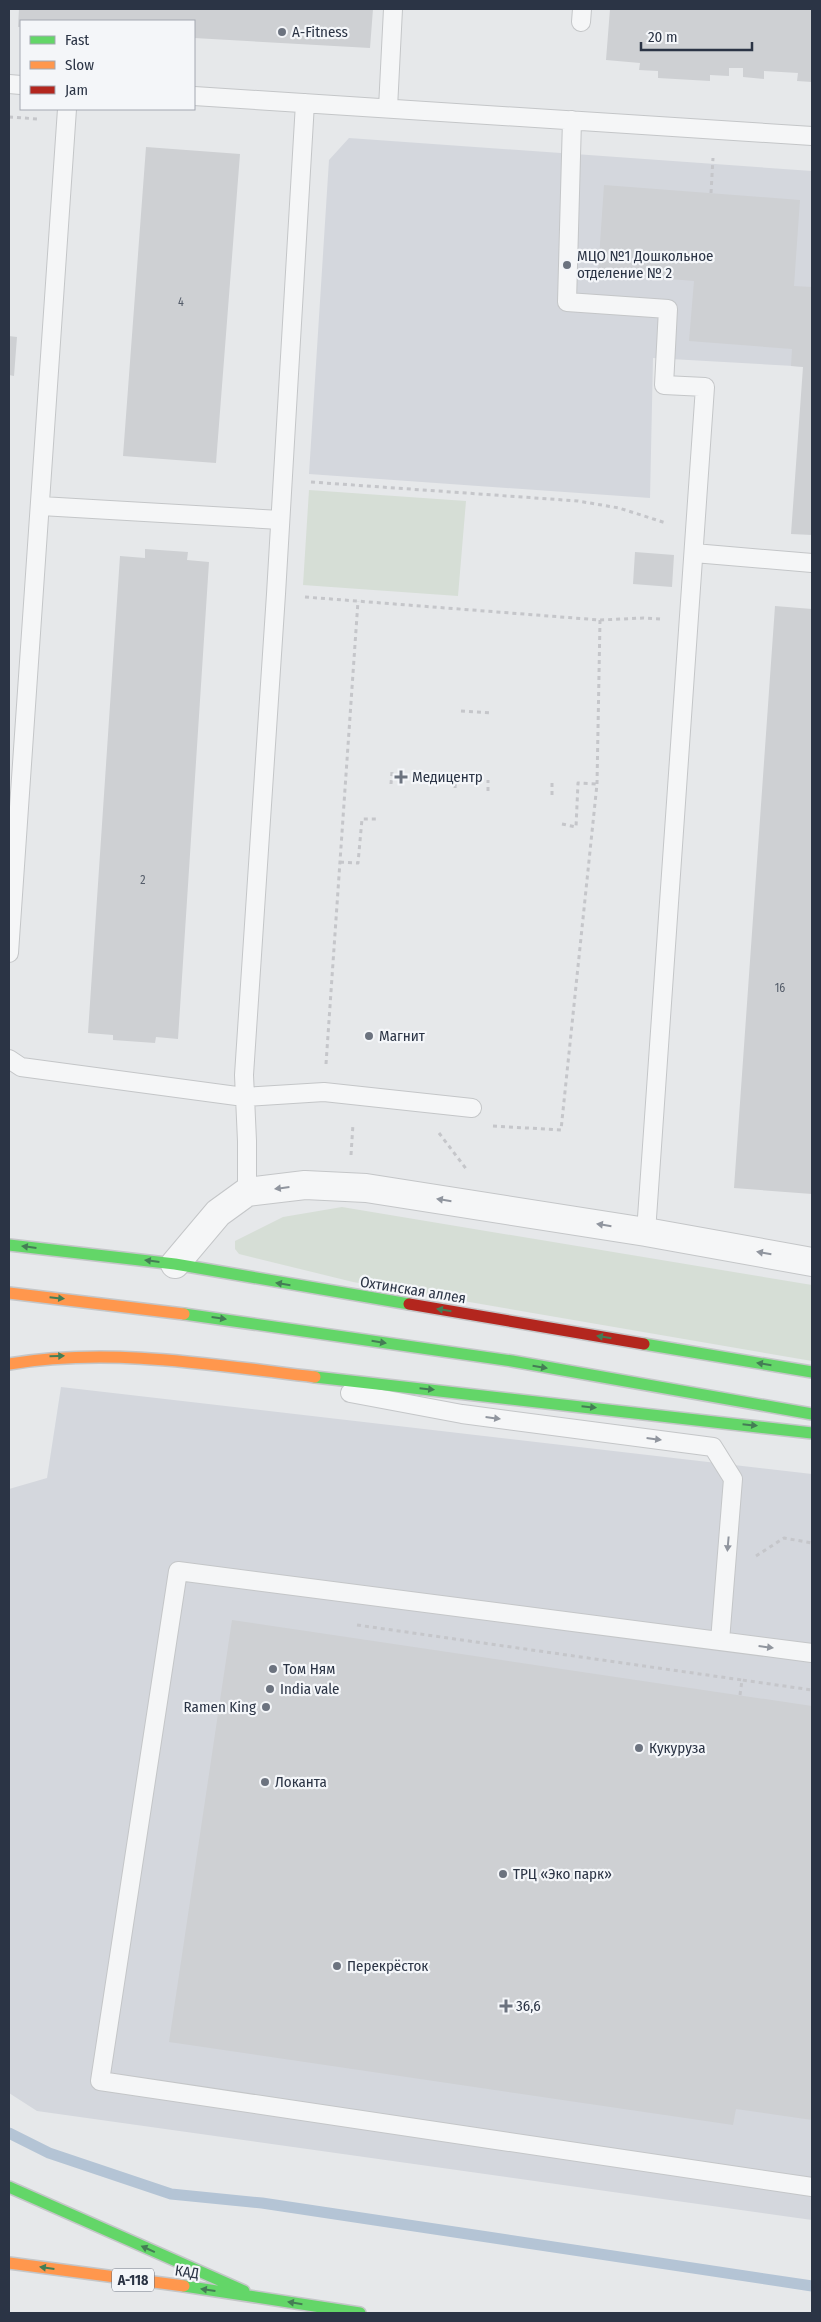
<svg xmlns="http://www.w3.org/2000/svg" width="821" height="2322" font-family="'Fira Sans Condensed',sans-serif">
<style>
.built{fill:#d4d7dd}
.green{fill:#d6ded6}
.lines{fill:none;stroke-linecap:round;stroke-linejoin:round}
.stream{stroke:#b4c4d5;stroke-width:11}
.building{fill:#ced0d3}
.lane-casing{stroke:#c4c6c8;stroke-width:20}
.street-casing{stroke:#c4c6c8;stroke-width:30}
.fast-casing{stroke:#c4c6c8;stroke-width:14}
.slow-casing{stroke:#c4c6c8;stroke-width:14}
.jam-casing{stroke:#c4c6c8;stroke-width:14}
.path{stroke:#c5c6ca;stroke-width:3;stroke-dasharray:4 4;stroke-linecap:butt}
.lane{stroke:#f5f6f7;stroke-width:18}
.street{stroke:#f5f6f7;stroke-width:28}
.fast{stroke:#63d668;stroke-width:11}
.slow{stroke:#ff974d;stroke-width:11}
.jam{stroke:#b3261e;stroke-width:11}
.oneway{fill:#90959e}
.oneway2{fill:#447d55}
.poi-dot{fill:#6c737f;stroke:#f4f6f9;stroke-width:2}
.labels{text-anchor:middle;stroke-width:4.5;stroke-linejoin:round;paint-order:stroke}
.number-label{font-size:12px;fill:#545c69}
.shield{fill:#f4f6f9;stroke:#676e7b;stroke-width:1}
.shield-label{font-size:14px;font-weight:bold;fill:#2b3445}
.poi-label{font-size:15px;fill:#2b3445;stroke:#f4f6f9;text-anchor:start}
.street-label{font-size:15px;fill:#2b3445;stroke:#f4f6f9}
</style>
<rect width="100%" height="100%" fill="#e6e8ea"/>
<path class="built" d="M349 138 812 171V367L653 358 650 498 309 474 329 160Z
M61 1387 812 1474V2220L37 2111 9 2093V1489L47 1478Z"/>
<path class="green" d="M309 490 466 501 458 596 303 585Z
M342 1207 812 1285V1361L353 1282 239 1254 235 1249V1241L283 1217Z"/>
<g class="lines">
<path class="stream" d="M9 2133 49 2153 171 2194 262 2203 812 2286"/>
</g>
<path class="building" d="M19 9H373L370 48 194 38V21H21V27H18Z
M610 9H812V82L797 81 798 73 764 71V79L743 77V68H729V76L710 75V81L658 78V71L639 70 640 63 606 60Z
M146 147 240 154 216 463 123 456Z
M604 185 800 200 794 286 812 287V535L791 534 803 367 791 366 792 349 689 341 694 281 598 273Z
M9 336 17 337 14 376 9 375Z
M145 549 188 552 187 560 209 562 178 1039 156 1037 155 1043 113 1040V1035L88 1033 120 556 145 558Z
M635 552 674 555 672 587 633 584Z
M775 606 812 609V1194L734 1188Z
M232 1620 812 1706V2120L736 2109 733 2125 169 2042Z"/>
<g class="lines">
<defs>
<path id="lane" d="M581 22 582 9
M9 84 21 85
M194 96 812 136
M388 108 393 9
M572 120 567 302 668 309 664 385 705 387 646 1232
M41 506 280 520
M694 553 812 563
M9 953 67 109
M9 1059 21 1067 244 1097 324 1092 472 1108
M247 1192V1141L244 1075 276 594 305 103
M350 1393 462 1414 713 1447 733 1479 720 1641
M812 1653 178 1571 100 2081 812 2187"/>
<path id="street" d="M175 1264 218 1213 247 1192 305 1185 366 1188 646 1232 812 1262"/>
<path id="fast" d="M9 1245 175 1264 409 1304
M184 1314 512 1361 812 1414
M644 1344 812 1372
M315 1377 812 1433
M9 2187 244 2291
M184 2286 360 2313"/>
<path id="slow" d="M9 1293 184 1314
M9 1364C111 1347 214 1365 315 1377
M9 2263 184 2286"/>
<path id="jam" d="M409 1304 644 1344"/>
</defs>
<use href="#lane" class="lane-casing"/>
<use href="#street" class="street-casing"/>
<use href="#fast" class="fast-casing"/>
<use href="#slow" class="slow-casing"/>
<use href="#jam" class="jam-casing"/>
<path class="path" d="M9 117 38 119
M711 193 713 158
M311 482 578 501 619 508 666 523
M305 597 600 620 643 618 660 619
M461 711 492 713
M391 784 392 772
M455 788 456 776
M488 791V780
M552 795V783
M562 824 576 827 578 783 597 784
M340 862 358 863 362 819H378
M326 1064 358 601
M493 1126 561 1130 597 784 600 620
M439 1133 467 1170
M351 1155 353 1124
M756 1556 784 1538 812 1543
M357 1625 742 1680
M740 1695 742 1680 812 1690"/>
<use href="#lane" class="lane"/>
<use href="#street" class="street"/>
<use href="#fast" class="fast"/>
<use href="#slow" class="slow"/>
<use href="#jam" class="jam"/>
</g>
<defs><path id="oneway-solid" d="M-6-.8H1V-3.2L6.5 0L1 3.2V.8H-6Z" transform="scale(1.25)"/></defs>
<g class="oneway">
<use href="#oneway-solid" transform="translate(282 1188) rotate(173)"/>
<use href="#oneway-solid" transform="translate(444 1200) rotate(-171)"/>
<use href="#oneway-solid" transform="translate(604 1225) rotate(-171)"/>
<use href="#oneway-solid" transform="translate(764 1253) rotate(-170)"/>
<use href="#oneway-solid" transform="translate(493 1418) rotate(7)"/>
<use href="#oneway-solid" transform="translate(654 1439) rotate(7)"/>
<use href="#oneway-solid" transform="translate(728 1544) rotate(95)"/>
<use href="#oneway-solid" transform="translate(766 1647) rotate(7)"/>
</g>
<g class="oneway2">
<use href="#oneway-solid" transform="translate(29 1247) rotate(-173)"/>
<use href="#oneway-solid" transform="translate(152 1261) rotate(-173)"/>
<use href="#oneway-solid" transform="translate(283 1284) rotate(-171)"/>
<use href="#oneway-solid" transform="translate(57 1298) rotate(6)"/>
<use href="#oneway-solid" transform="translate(444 1310) rotate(-171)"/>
<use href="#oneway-solid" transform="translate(219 1318) rotate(8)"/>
<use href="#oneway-solid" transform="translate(604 1337) rotate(-171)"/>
<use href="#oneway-solid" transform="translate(379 1342) rotate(9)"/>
<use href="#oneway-solid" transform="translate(57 1356) rotate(-2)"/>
<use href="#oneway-solid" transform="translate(764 1364) rotate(-171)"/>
<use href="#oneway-solid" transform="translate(540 1367) rotate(9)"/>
<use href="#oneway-solid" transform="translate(427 1389) rotate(6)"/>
<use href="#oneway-solid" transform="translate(589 1407) rotate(6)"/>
<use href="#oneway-solid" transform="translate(750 1425) rotate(6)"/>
<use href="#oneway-solid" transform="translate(148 2249) rotate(-156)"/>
<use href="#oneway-solid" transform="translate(47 2268) rotate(-172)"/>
<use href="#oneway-solid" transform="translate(208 2290) rotate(-172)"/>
<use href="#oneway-solid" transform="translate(295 2303) rotate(-171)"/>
</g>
<g class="poi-dot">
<circle cx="282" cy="32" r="5"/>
<circle cx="567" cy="265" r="5"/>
<path d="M398.5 769.5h5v5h5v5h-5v5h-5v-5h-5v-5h5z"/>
<circle cx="369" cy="1036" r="5"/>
<circle cx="273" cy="1669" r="5"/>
<circle cx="270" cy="1689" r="5"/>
<circle cx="266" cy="1707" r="5"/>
<circle cx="639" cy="1748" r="5"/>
<circle cx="265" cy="1782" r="5"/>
<circle cx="503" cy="1874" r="5"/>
<circle cx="337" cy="1966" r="5"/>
<path d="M503.5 1998.5h5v5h5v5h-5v5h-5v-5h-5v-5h5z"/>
</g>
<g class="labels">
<g class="number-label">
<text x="181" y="306">4</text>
<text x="143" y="884">2</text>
<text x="780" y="992">16</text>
</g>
<rect class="shield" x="112" y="2268.5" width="42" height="23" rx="4"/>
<g class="shield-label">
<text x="133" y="2285">А-118</text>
</g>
<g class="poi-label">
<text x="292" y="37">A-Fitness</text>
<text x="577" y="261">МЦО №1 Дошкольное<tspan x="577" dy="17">отделение № 2</tspan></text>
<text x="412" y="782">Медицентр</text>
<text x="379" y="1041">Магнит</text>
<text x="283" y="1674">Том Ням</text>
<text x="280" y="1694">India vale</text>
<text x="256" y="1712" text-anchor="end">Ramen King</text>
<text x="649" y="1753">Кукуруза</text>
<text x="275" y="1787">Локанта</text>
<text x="513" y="1879">ТРЦ «Эко парк»</text>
<text x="347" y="1971">Перекрёсток</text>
<text x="516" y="2011">36,6</text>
</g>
<g class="street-label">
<text transform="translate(413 1290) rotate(9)" y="5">Охтинская аллея</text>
<text transform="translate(187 2272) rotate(8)" y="5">КАД</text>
</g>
</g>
<rect width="821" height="2322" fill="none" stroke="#2b3445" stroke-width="20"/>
<rect x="20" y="20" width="175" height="90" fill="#f4f6f9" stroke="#a4a8b1"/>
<rect x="30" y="36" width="25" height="8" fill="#63d668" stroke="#a4a8b1"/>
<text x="65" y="45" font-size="15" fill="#2b3445">Fast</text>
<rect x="30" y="61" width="25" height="8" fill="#ff974d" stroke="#a4a8b1"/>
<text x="65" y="70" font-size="15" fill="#2b3445">Slow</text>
<rect x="30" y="86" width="25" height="8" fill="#b3261e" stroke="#a4a8b1"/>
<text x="65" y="95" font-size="15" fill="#2b3445">Jam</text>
<path d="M641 42v8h111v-8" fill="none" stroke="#2b3445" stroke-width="2.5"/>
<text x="648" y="42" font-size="15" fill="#2b3445" stroke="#f4f6f9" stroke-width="4" paint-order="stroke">20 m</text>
</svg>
